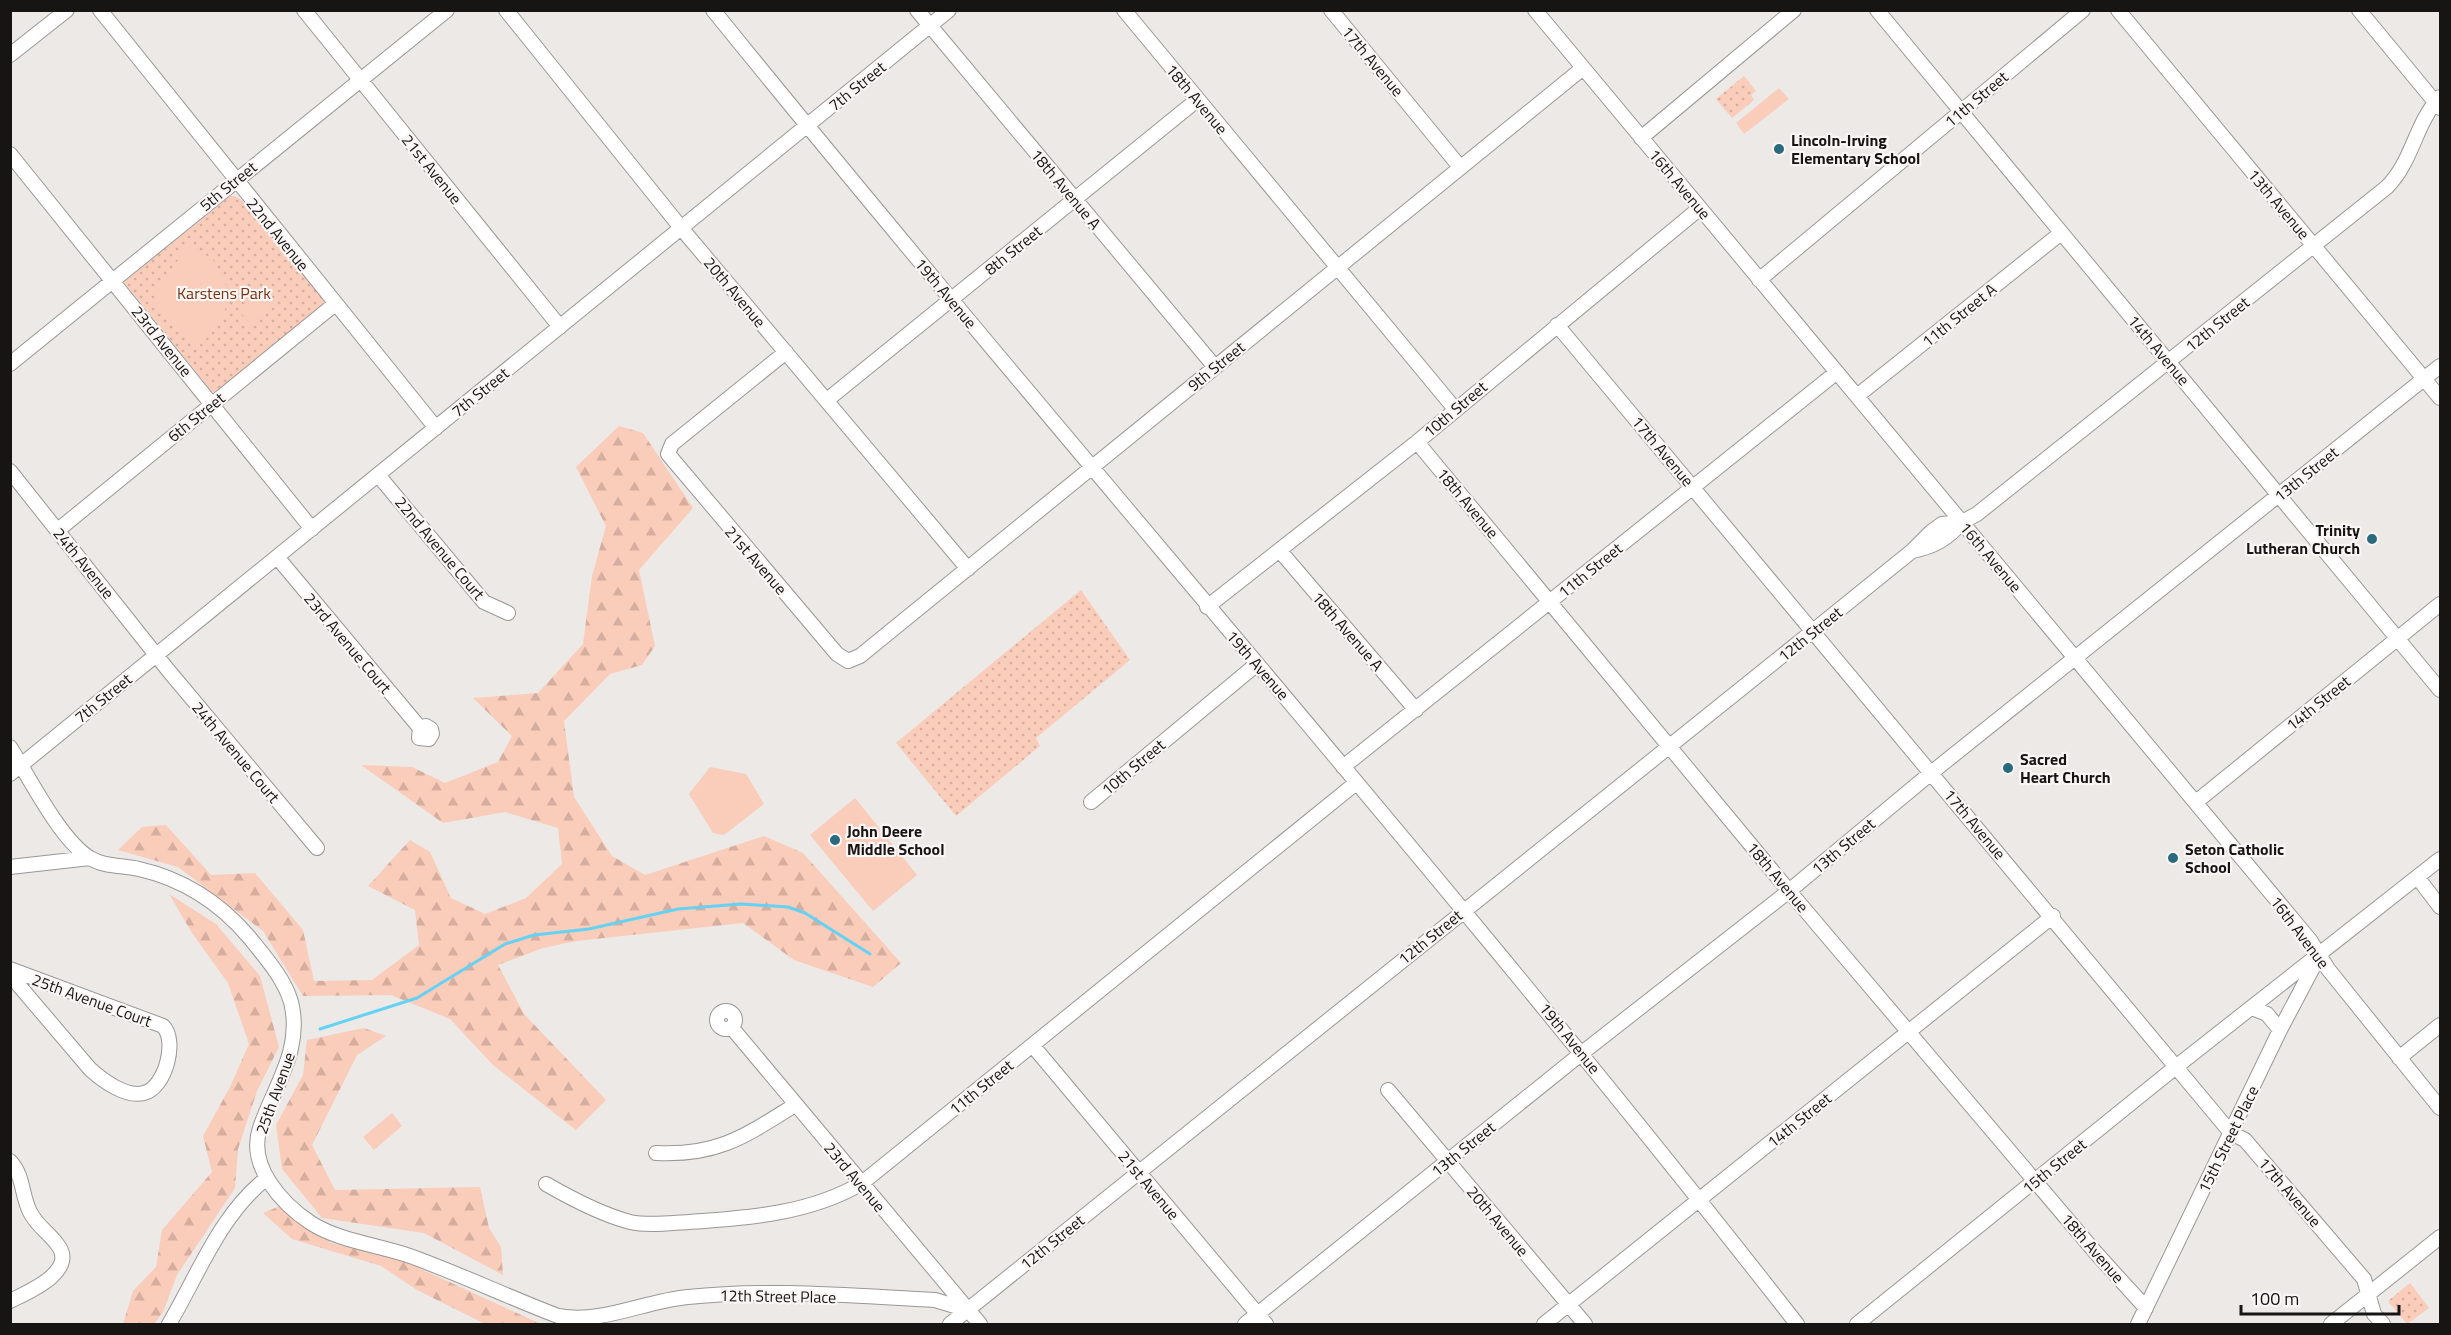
<svg xmlns="http://www.w3.org/2000/svg" width="2451" height="1335" font-family="'Titillium Web',sans-serif">
<style>
.grass{fill:url(#grass-dots)}
.forest{fill:url(#forest-firs)}
.garden{fill:#faccba}
.lines{fill:none;stroke-linecap:round;stroke-linejoin:round}
.stream{stroke:#65d1f3;stroke-width:3}
.minor-casing{stroke:#9a9796;stroke-width:16}
.minor{stroke:#fff;stroke-width:14}
.poi-dot{fill:#296a7e;stroke:#faf6f5;stroke-width:2}
.labels{text-anchor:middle;stroke-width:4.5;stroke-linejoin:round;paint-order:stroke}
.street-label{font-size:16px;fill:#161514;stroke:#faf6f5}
.poi-label{font-size:16px;font-weight:bold;fill:#161514;stroke:#faf6f5;text-anchor:start}
.park-label{font-size:16px;fill:#79300e;stroke:#faf6f5}
</style>
<defs>
<pattern id="grass-dots" width="8" height="8" patternUnits="userSpaceOnUse" patternTransform="scale(1.5)"><rect width="8" height="8" fill="#faccba"/><path d="M2 2h.1M6 6h.1" fill="none" stroke="#d6ae9f" stroke-width="1.8" stroke-linecap="round"/></pattern>
<pattern id="forest-firs" width="22" height="20" patternUnits="userSpaceOnUse" patternTransform="scale(1.5)"><rect width="22" height="20" fill="#faccba"/><path d="M5 1l3.5 6h-7zM16 11l3.5 6h-7z" fill="#d6ae9f"/></pattern>
</defs>
<rect width="100%" height="100%" fill="#ece9e7"/>
<path class="grass" d="M1744 76 1756 91 1751 95 1754 100 1732 118 1716 99Z
M230 196H235L243 201 319 291 324 302 321 308 217 391 212 392 124 282Z
M1081 590 1130 660 1036 738 1040 746 956 816 896 743Z
M2410 1283 2429 1308 2407 1324 2388 1301Z"/>
<path class="forest" d="M619 426 643 433 693 508 639 570 655 646 642 665 610 674 564 721 574 797 612 856 645 875 764 836 803 853 901 963 873 987 794 960 743 923 576 941 543 948 498 965 524 1014 606 1100 576 1130 493 1065 450 1019 391 995 303 996 263 931 178 867 118 850 142 827 166 825 211 875 255 873 303 930 314 981 372 980 419 945 415 910 368 886 410 840 430 852 451 898 485 914 526 898 562 864 558 828 505 812 443 823 361 765 412 767 445 783 498 762 512 736 473 698 538 693 583 644 592 576 606 526 576 467Z
M169 894 216 924 260 976 279 1047 257 1091 238 1149 235 1188 177 1275 163 1312 154 1324H123L133 1291 156 1267 162 1230 212 1172 203 1136 230 1087 249 1044 228 983 192 933Z
M364 1028 386 1036 357 1055 312 1145 335 1190 480 1187 489 1228 501 1247 503 1275 424 1233 322 1218 282 1169 276 1125 303 1075 307 1040Z
M280 1206 331 1243 399 1259 541 1324H485L417 1290 381 1266 292 1239 263 1213Z"/>
<path class="garden" d="M1779 88 1789 99 1744 134 1736 123Z
M189 244 213 260 227 287V305L217 327 199 346 154 303V294Z
M267 291 277 304 251 325 240 312Z
M710 767 746 774 764 804 724 835 713 833 689 794Z
M855 798 917 875 873 911 810 835Z
M392 1113 402 1126 374 1150 363 1137Z"/>
<g class="lines">
<path class="stream" d="M320 1029 417 998 505 944 534 935 589 929 678 909 741 904 788 907 805 913 870 954"/>
<defs>
<path id="minor" d="M100 10 436 428
M304 10 560 327
M506 10 682 229 968 569
M713 10C1071 452 1448 877 1797 1324
M917 10 1215 367
M1124 10 1455 409
M1331 10 1460 167
M1535 10 2310 940 2328 969 2440 1108
M1877 10 2440 690
M2118 10 2440 398
M2359 10 2440 108
M10 55 67 10
M1641 138 1794 10
M10 154 312 529
M1759 280 2083 10
M1557 325 2231 1133 2245 1140 2364 1279 2374 1314 2383 1324
M786 352 672 444 668 454 837 654 848 661 860 656 1583 68
M10 364 447 10
M1857 396 2061 233
M827 400 1197 100
M1417 442 1789 891 2096 1253 2146 1308
M10 471 168 670 317 848
M378 475 484 602 508 613
M58 530 335 304
M1280 551 1416 710
M1912 551C1933 547 1948 539 1962 522
M277 557 420 728 419 738 429 739 432 734 431 729 426 726 420 728
M1207 607 1417 442 1700 208
M10 747C29 777 61 841 90 858 104 867 122 865 139 869 183 879 220 903 249 937 265 957 284 978 291 1002 303 1050 274 1086 260 1128 247 1166 282 1204 311 1223 339 1241 378 1245 410 1256 460 1274 508 1297 558 1316 603 1324 644 1301 688 1297 769 1288 854 1296 935 1300L968 1310
M1343 767 1837 372
M10 774 949 10
M1091 802 1257 664
M2196 802 2440 604
M10 867 90 858
M2418 878 2440 907
M10 969 163 1026C178 1041 165 1088 144 1093 126 1098 102 1080 90 1069L10 975
M2252 1008 2267 1014 2280 1030
M717 1020a9 9 0 1 1 18 0a9 9 0 1 1-18 0Z
M732 1028 980 1324
M1033 1046 1266 1324
M2399 1058 2440 1025
M1388 1090 1585 1324
M656 1153C718 1156 745 1136 795 1105
M10 1161C24 1176 21 1194 30 1212 37 1226 48 1232 57 1244 79 1271 28 1292 10 1301
M546 1184C572 1199 600 1214 630 1222 648 1226 670 1223 689 1222 747 1218 810 1214 862 1183L1356 783
M169 1324C198 1275 221 1213 267 1178
M950 1324 1813 631 1912 551 1931 532 1942 524 1962 522 1977 514 2387 187C2413 161 2415 123 2440 97
M1245 1324 1582 1053 1789 891 1931 773 2440 366
M1544 1324 2053 916
M1857 1324 2177 1066 2440 859
M2138 1324 2280 1030 2318 958
M2331 1324 2440 1237"/>
</defs>
<use href="#minor" class="minor-casing"/>
<use href="#minor" class="minor"/>
</g>
<g class="poi-dot">
<circle cx="1779" cy="149" r="6"/>
<circle cx="2372" cy="539" r="6"/>
<circle cx="2008" cy="768" r="6"/>
<circle cx="835" cy="840" r="6"/>
<circle cx="2173" cy="858" r="6"/>
</g>
<g class="labels">
<g class="street-label">
<text transform="translate(1373 61) rotate(50)" y="6">17th Avenue</text>
<text transform="translate(857 86) rotate(-39)" y="6">7th Street</text>
<text transform="translate(1197 99) rotate(50)" y="6">18th Avenue</text>
<text transform="translate(1976 99) rotate(-40)" y="6">11th Street</text>
<text transform="translate(432 169) rotate(51)" y="6">21st Avenue</text>
<text transform="translate(1680 184) rotate(50)" y="6">16th Avenue</text>
<text transform="translate(228 186) rotate(-39)" y="6">5th Street</text>
<text transform="translate(1066 189) rotate(50)" y="6">18th Avenue A</text>
<text transform="translate(2279 204) rotate(50)" y="6">13th Avenue</text>
<text transform="translate(278 234) rotate(51)" y="6">22nd Avenue</text>
<text transform="translate(1013 250) rotate(-39)" y="6">8th Street</text>
<text transform="translate(735 292) rotate(50)" y="6">20th Avenue</text>
<text transform="translate(946 293) rotate(50)" y="6">19th Avenue</text>
<text transform="translate(1959 315) rotate(-39)" y="6">11th Street A</text>
<text transform="translate(2217 324) rotate(-39)" y="6">12th Street</text>
<text transform="translate(162 341) rotate(51)" y="6">23rd Avenue</text>
<text transform="translate(2159 350) rotate(50)" y="6">14th Avenue</text>
<text transform="translate(1216 366) rotate(-39)" y="6">9th Street</text>
<text transform="translate(480 392) rotate(-39)" y="6">7th Street</text>
<text transform="translate(1455 409) rotate(-40)" y="6">10th Street</text>
<text transform="translate(196 417) rotate(-39)" y="6">6th Street</text>
<text transform="translate(1663 451) rotate(50)" y="6">17th Avenue</text>
<text transform="translate(2306 474) rotate(-39)" y="6">13th Street</text>
<text transform="translate(1468 503) rotate(50)" y="6">18th Avenue</text>
<text transform="translate(440 548) rotate(50)" y="6">22nd Avenue Court</text>
<text transform="translate(1991 557) rotate(50)" y="6">16th Avenue</text>
<text transform="translate(756 560) rotate(49)" y="6">21st Avenue</text>
<text transform="translate(84 563) rotate(51)" y="6">24th Avenue</text>
<text transform="translate(1590 570) rotate(-39)" y="6">11th Street</text>
<text transform="translate(1348 631) rotate(49)" y="6">18th Avenue A</text>
<text transform="translate(1810 634) rotate(-39)" y="6">12th Street</text>
<text transform="translate(348 643) rotate(50)" y="6">23rd Avenue Court</text>
<text transform="translate(1258 665) rotate(49)" y="6">19th Avenue</text>
<text transform="translate(103 698) rotate(-39)" y="6">7th Street</text>
<text transform="translate(2318 703) rotate(-39)" y="6">14th Street</text>
<text transform="translate(236 752) rotate(50)" y="6">24th Avenue Court</text>
<text transform="translate(1133 767) rotate(-40)" y="6">10th Street</text>
<text transform="translate(1975 824) rotate(50)" y="6">17th Avenue</text>
<text transform="translate(1843 846) rotate(-40)" y="6">13th Street</text>
<text transform="translate(1778 877) rotate(50)" y="6">18th Avenue</text>
<text transform="translate(2300 932) rotate(53)" y="6">16th Avenue</text>
<text transform="translate(1430 937) rotate(-39)" y="6">12th Street</text>
<text transform="translate(92 1000) rotate(20)" y="6">25th Avenue Court</text>
<text transform="translate(1570 1038) rotate(51)" y="6">19th Avenue</text>
<text transform="translate(981 1087) rotate(-39)" y="6">11th Street</text>
<text transform="translate(275 1093) rotate(-70)" y="6">25th Avenue</text>
<text transform="translate(1799 1120) rotate(-39)" y="6">14th Street</text>
<text transform="translate(2228 1139) rotate(-64)" y="6">15th Street Place</text>
<text transform="translate(1463 1149) rotate(-39)" y="6">13th Street</text>
<text transform="translate(2054 1166) rotate(-39)" y="6">15th Street</text>
<text transform="translate(855 1177) rotate(50)" y="6">23rd Avenue</text>
<text transform="translate(1149 1185) rotate(50)" y="6">21st Avenue</text>
<text transform="translate(2290 1192) rotate(49)" y="6">17th Avenue</text>
<text transform="translate(1498 1221) rotate(50)" y="6">20th Avenue</text>
<text transform="translate(1052 1242) rotate(-39)" y="6">12th Street</text>
<text transform="translate(2093 1248) rotate(49)" y="6">18th Avenue</text>
<text transform="translate(778 1296) rotate(1)" y="6">12th Street Place</text>
</g>
<g class="poi-label">
<text x="1791" y="146">Lincoln-Irving<tspan x="1791" dy="18">Elementary School</tspan></text>
<text x="2360" y="536" text-anchor="end">Trinity<tspan x="2360" dy="18">Lutheran Church</tspan></text>
<text x="2020" y="765">Sacred<tspan x="2020" dy="18">Heart Church</tspan></text>
<text x="847" y="837">John Deere<tspan x="847" dy="18">Middle School</tspan></text>
<text x="2185" y="855">Seton Catholic<tspan x="2185" dy="18">School</tspan></text>
</g>
<g class="park-label">
<text x="224" y="299">Karstens Park</text>
</g>
</g>
<rect width="2451" height="1335" fill="none" stroke="#161514" stroke-width="24"/>
<path d="M2241 1305v9h158v-9" fill="none" stroke="#161514" stroke-width="3"/>
<text x="2250" y="1305" font-size="18" fill="#161514" stroke="#faf6f5" stroke-width="4.5" paint-order="stroke">100 m</text>
</svg>
